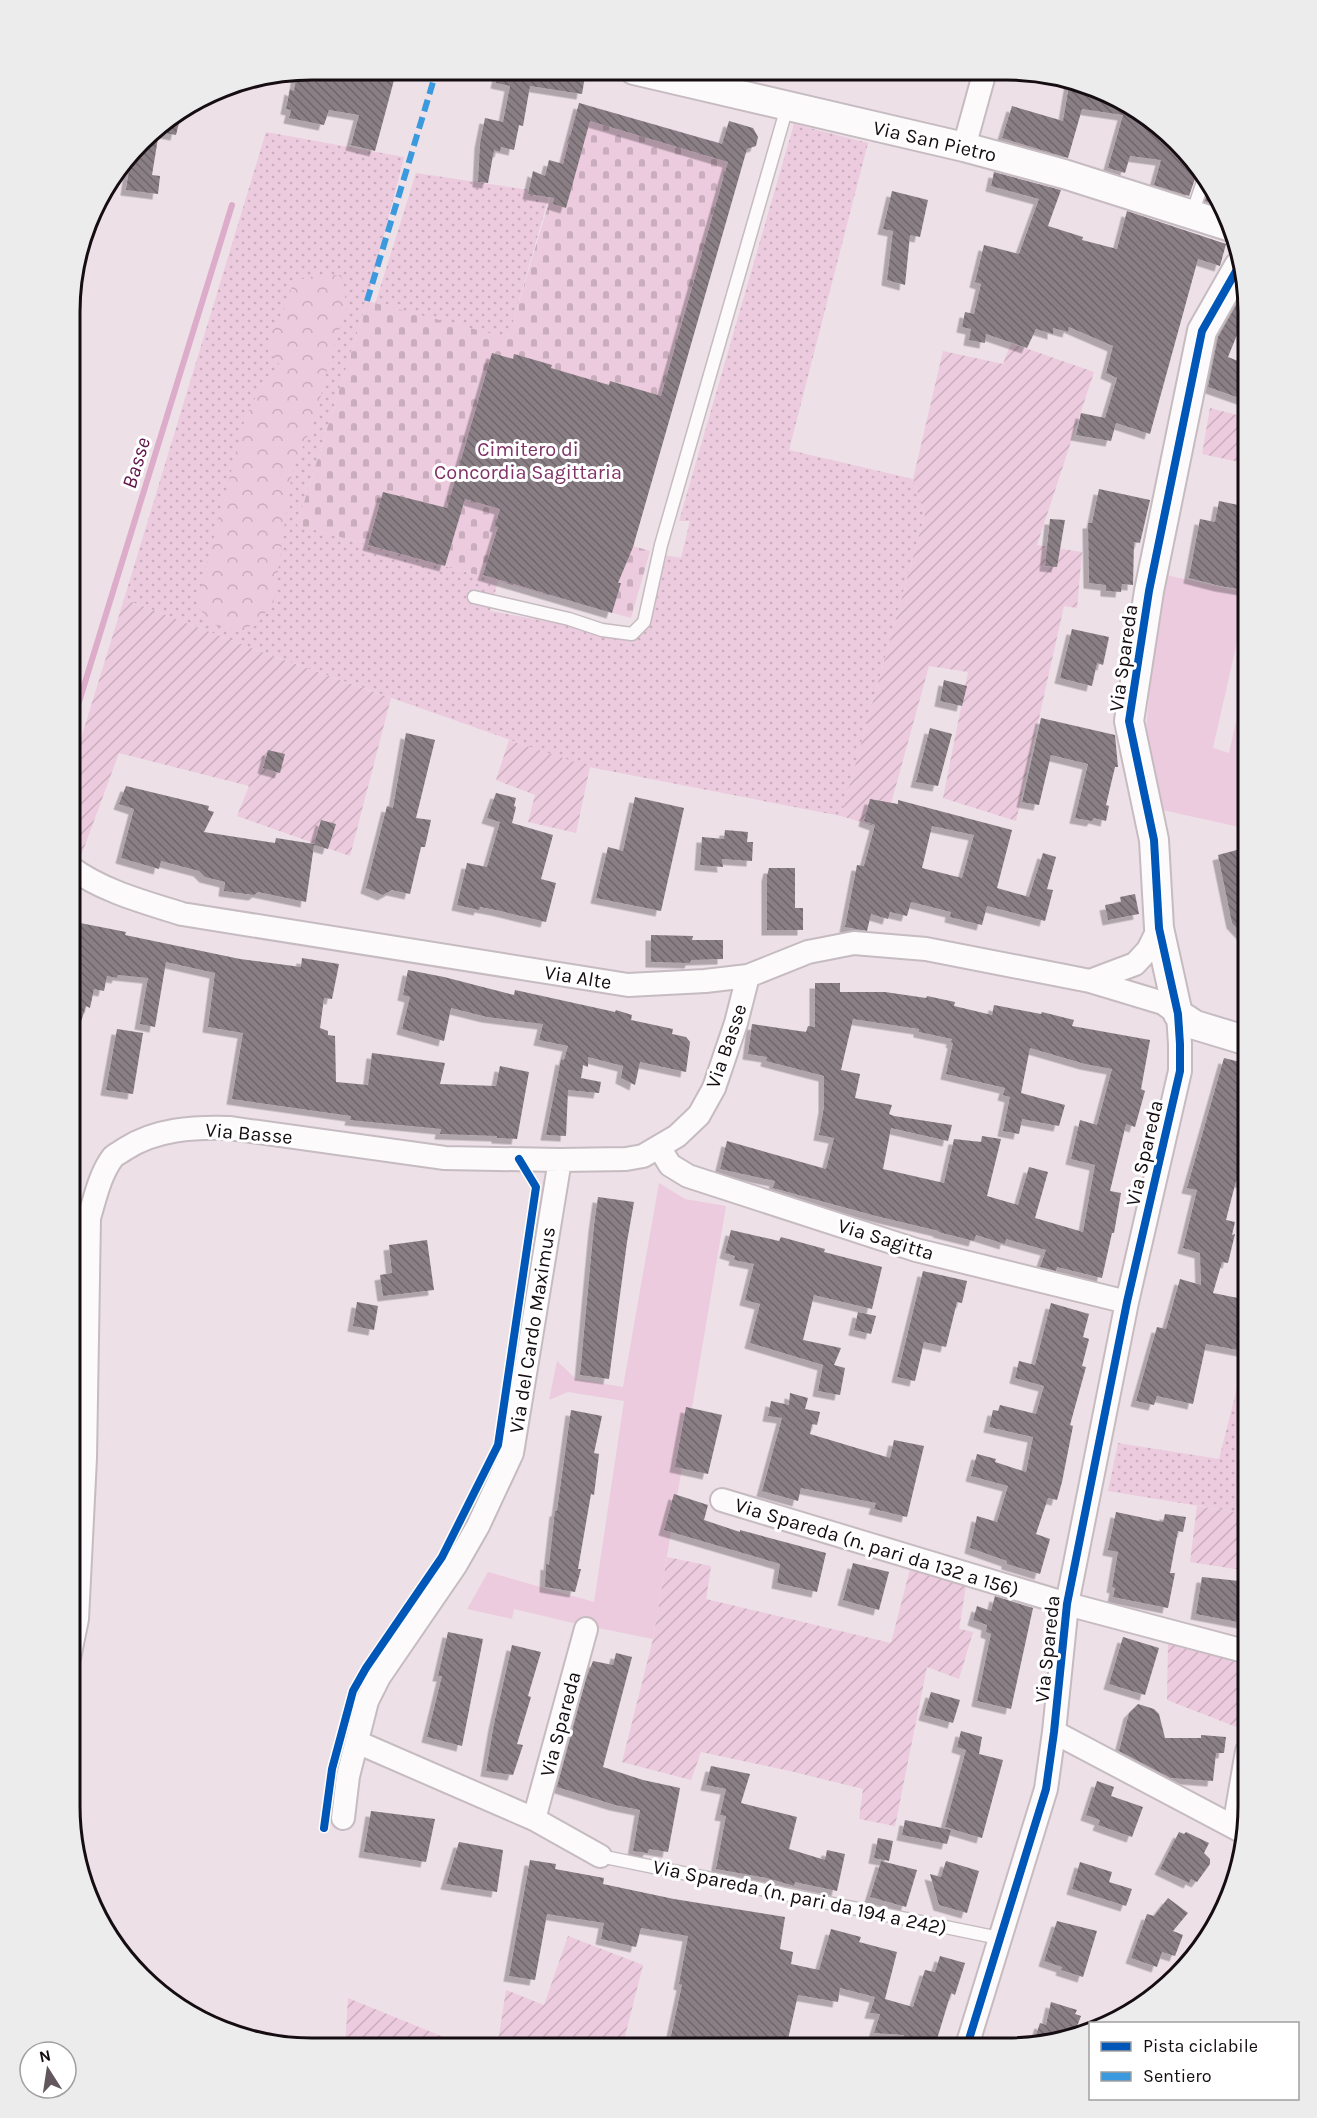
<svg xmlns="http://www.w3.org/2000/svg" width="1317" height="2118" font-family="Karla,sans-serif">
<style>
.grass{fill:url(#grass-dots)}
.forest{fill:url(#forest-crowns)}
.cemetery{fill:url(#cemetery-stones)}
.park{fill:#eccbde}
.garden{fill:url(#garden-furrows)}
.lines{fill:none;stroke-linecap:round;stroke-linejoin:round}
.stream{stroke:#ddacca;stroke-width:6}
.building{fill:url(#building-back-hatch);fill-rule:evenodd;filter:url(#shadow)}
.service-casing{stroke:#c5bbc0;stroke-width:15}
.minor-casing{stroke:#c5bbc0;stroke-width:26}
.tertiary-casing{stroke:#c5bbc0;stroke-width:32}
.service{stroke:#fcfafb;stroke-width:12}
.minor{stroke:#fcfafb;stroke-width:22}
.tertiary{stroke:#fcfafb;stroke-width:28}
.quiet{stroke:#3b99de;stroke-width:6;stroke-dasharray:12 6;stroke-linecap:butt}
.cycleway-casing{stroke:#fff;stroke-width:11}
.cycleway{stroke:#0057b8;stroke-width:8}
.labels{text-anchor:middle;stroke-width:6;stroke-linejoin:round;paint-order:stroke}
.street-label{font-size:20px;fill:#150d12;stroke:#fff}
.park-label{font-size:20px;fill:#803367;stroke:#fff}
.water-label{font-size:21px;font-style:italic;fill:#60144a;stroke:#fff}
.rim{fill:none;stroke:#150d12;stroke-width:3}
</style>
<defs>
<pattern id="grass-dots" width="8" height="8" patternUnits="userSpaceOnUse" patternTransform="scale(1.5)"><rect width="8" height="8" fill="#eccbde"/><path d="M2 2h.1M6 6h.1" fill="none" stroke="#caadbd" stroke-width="1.8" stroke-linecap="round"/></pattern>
<pattern id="forest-crowns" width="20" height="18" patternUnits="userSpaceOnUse" patternTransform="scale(1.5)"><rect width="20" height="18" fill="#eccbde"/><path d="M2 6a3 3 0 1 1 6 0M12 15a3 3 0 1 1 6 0" fill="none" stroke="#caadbd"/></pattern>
<pattern id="cemetery-stones" width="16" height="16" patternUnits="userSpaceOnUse" patternTransform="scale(1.5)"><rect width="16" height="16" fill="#eccbde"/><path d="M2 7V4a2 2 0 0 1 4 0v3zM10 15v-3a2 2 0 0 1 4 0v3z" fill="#caadbd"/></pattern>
<pattern id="garden-furrows" width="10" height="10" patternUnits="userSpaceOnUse" patternTransform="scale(1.5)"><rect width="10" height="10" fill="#eccbde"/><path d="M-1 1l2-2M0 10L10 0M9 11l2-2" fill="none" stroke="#caadbd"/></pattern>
<pattern id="building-back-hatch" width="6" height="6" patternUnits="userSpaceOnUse" patternTransform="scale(1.5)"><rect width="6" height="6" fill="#897f85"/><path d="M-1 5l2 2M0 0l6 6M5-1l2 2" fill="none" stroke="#6f666b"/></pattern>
<filter id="shadow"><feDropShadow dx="-5.5" dy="5.5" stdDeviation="0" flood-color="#0004"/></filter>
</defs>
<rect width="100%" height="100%" fill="#ede0e7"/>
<path class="grass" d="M794 124 868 143 789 450 913 479 925 514 841 816 584 766 267 654 124 599 266 132 404 157 367 301 297 525 498 581 490 611 635 637 647 627 655 604 665 555 681 558 690 521H679Z
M416 173 550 193 508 339 375 304Z
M1239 1380 1248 1381V1514L1108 1491 1118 1443 1219 1459Z"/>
<path class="forest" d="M341 275 347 307 330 357 316 416 292 472 273 606 244 631 214 625 198 607 199 594 244 422 257 394 281 366 268 351 272 329 288 303 293 281 314 276Z"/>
<path class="cemetery" d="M579 103 745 150 633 546 650 551 631 618 297 525 367 301 508 338Z"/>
<path class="park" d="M1166 575 1248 593 1213 748 1229 753 1248 668V829L1158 809 1146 729 1156 622Z
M659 1183 685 1199 726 1206 653 1639 573 1623 514 1609 512 1619 467 1609 488 1572 594 1602 624 1401 568 1392 549 1400 557 1361 576 1379 623 1387Z"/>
<path class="garden" d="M1011 343 1094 372 1037 545 1082 552 1077 608 1064 606 1016 821 943 798 968 672 929 666 884 829 841 816 925 514 913 479 943 351 1003 364Z
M1210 408 1248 418V464L1202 454Z
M124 599 267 654 391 698 350 856 237 816 249 786 119 753 81 856 70 850V774Z
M509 740 590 767 576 833 528 822 535 795 496 780Z
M1197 1506 1248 1514V1571L1190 1562Z
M667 1557 711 1566 706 1599 891 1643 913 1557 967 1580 959 1629 973 1632 959 1679 927 1667 895 1826 859 1819 863 1789 790 1771 701 1752 691 1780 622 1762 653 1639Z
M1168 1642 1248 1662 1239 1728 1167 1700Z
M568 1936 643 1965 622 2048H497L506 1990 544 2005Z
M348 1998 468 2047H345Z"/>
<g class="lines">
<path class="stream" d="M70 731 232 205"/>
</g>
<path class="building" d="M354 69H397L375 151 351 145 359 115 329 110 324 125 289 118 291 110 286 109 290 89 294 91 297 73 351 80Z
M499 70H586L582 94 530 86 523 126 519 125 514 150 501 147 500 152 494 150 488 183 478 182 480 143 485 118 503 122 510 86 496 83Z
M1070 80 1099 88 1154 119 1201 169 1197 173 1189 196 1154 185 1161 160 1130 156 1125 173 1108 168 1123 115 1082 109 1068 158 1002 138 1012 106 1063 121Z
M579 103 722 144 729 121 753 128 758 137 756 146 747 149 633 547 618 583H621L612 613 483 575 498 527 495 526 500 509 465 499 445 566 368 545 383 492 447 508 492 353 513 359 514 354 552 365 551 368 609 385 610 381 661 396 728 162 590 121 566 208 553 204 554 198 528 194 533 171 545 176 549 160 563 164Z
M182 110 176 135 159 132 152 175 160 176 158 194 126 190 129 170H126L128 160 151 129Z
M994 172 1061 190 1048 226 1083 237 1082 240 1117 249 1127 211 1226 244 1220 266 1198 259 1150 434 1116 423 1111 441 1076 435 1081 413 1105 418 1117 378 1106 373 1113 346 1069 327 1068 332 1053 328V334L1036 329 1027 348 986 334 985 343 969 340 971 329 962 327 965 312 974 314 981 284 975 282 984 245 1019 254 1039 199 991 186Z
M1210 185 1223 207 1205 201Z
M892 191 928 200 920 237 910 235 905 285 887 280 893 231 883 229Z
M1244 291 1248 311V328L1241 325 1228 357 1243 363 1240 374 1248 378V401L1208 387 1218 337Z
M1099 489 1150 500 1140 543 1134 542 1133 585 1122 584 1121 592 1106 591V585L1089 583 1088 523H1092Z
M1219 501 1248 507V573L1244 590 1220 586 1189 578 1200 519 1215 522Z
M1050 519 1065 520 1057 567 1045 566Z
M1072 629 1109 637 1103 665 1097 663 1092 686 1060 678Z
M944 680 967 686 962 706 940 701Z
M1041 718 1115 735 1118 767H1115L1106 805 1109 806 1106 821 1094 818 1092 821 1075 818 1088 764 1051 755 1039 805 1022 802Z
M930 728 952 734 938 786 916 782Z
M406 733 435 740 416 818 431 820 425 847H421L410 894 392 890 383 895 366 888 387 806 393 808Z
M268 750 285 754 280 773 263 768Z
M126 786 209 806 208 810 214 812 204 832 275 843 276 838 314 844 321 820 336 824 328 849 314 845 306 902 258 892 254 895 224 891 225 882 205 877 199 871 161 861 159 869 121 858 134 809 119 804Z
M496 793 516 798 514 806 516 807 512 823 553 835 541 879 556 883 546 922 496 910 480 907 479 910 457 905 467 863 487 867 500 822 487 818Z
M635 797 684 808 661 911 596 898 608 847 623 851Z
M870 799 898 804V800L1012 830 997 888 1029 897 1043 853 1056 857 1047 889 1053 890 1045 921 987 906 982 925 950 917 951 912 911 902 907 916 890 912 888 919 871 914 867 931 845 927 857 865 864 866 875 825 864 821ZM932 826 974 835 962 878 922 868Z
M725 830 748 832 747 842H753L752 861 722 859 723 867 700 865 702 837 724 839Z
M1248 847V940L1232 923 1218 855Z
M769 868H795V908H803V930H767V876Z
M1135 894 1139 914 1108 920 1105 905 1121 902 1120 897Z
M70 921 126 932 125 935 240 959 301 967 302 958 339 964 332 999 324 998 320 1028 328 1031V1035L335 1036 336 1082 368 1085 372 1053 445 1063 440 1084 496 1086 500 1066 529 1072 517 1139 497 1138V1136L440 1134 441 1129 350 1120 351 1116 232 1099 243 1033 208 1027 215 973 166 962 155 1027 140 1024 148 978 118 975 117 978 107 976 104 991 94 989 90 1008 86 1006 74 1044 70 1043V1000L75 982H70Z
M651 935 693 936 692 940H723V959L691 960 690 963 651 962Z
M408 970 444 977 514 995 515 990 615 1012 616 1010 632 1015 631 1020 673 1029 672 1034 686 1037 690 1042 686 1072 640 1062 635 1085 621 1078 623 1066 588 1057V1067L583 1065 581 1078 601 1082 599 1093 568 1090 566 1136 546 1135 561 1059 564 1060 568 1046 539 1040 543 1024 487 1017 451 1008 444 1041 402 1029 410 997 403 995Z
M815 983H840V992H885L926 998 927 996 955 1002 954 1006 992 1015 994 1005 1041 1014 1042 1012 1074 1020 1072 1026 1150 1040 1141 1089 1145 1091 1135 1127 1126 1124 1110 1191 1121 1193 1114 1233H1112L1102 1278 1057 1267 1056 1271 1040 1267 1046 1250 1006 1239 1005 1244 976 1235 974 1241 938 1232 939 1231 876 1216 773 1188 775 1181 720 1169 727 1141 826 1169 834 1138 819 1135 824 1107V1076L766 1061 767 1057 748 1054 752 1024 806 1032 808 1026 815 1027ZM853 1019 919 1029V1032L952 1039 951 1042 953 1043 946 1074 1005 1088 1003 1095 1010 1097 1003 1131 1019 1134 1022 1119 1059 1126 1065 1105 1021 1093 1030 1048 1085 1064 1112 1069 1097 1125 1080 1120 1071 1159 1095 1165 1083 1232 1035 1218 1048 1172 1029 1167 1018 1205 987 1196 1001 1139 982 1136 981 1142 954 1139 944 1183 883 1169 891 1128 948 1141 952 1125 894 1116 889 1114 892 1105 855 1098 860 1074 841 1070Z
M117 1029 143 1033 133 1094 106 1090Z
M1224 1058 1248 1064V1080L1240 1109 1248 1110V1184L1236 1181 1226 1220 1235 1222 1232 1235 1235 1234 1228 1263 1222 1262 1213 1293 1248 1300V1352L1206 1344 1193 1404 1157 1396 1154 1405 1136 1401 1157 1327 1166 1329 1180 1279 1201 1285 1200 1253 1183 1248 1197 1190 1187 1188Z
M598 1197 634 1202 627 1242 609 1379 580 1375 594 1226Z
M731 1230 779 1241 781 1237 825 1249 824 1252 882 1267 872 1309 814 1295 803 1340 841 1348 834 1365 845 1368 840 1395 818 1391 823 1365 750 1343 760 1304 745 1300 754 1264 734 1260 735 1256 725 1253Z
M427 1240 434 1290 383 1296 380 1275 392 1273 389 1245Z
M923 1271 967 1281 962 1303 957 1302 946 1347 924 1342 915 1381 897 1377Z
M357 1302 378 1306 374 1330 353 1326Z
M1051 1303 1089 1314 1083 1337 1089 1339 1082 1366 1086 1367 1070 1425 1073 1426 1062 1482 1057 1500 1048 1498 1036 1534 1050 1539 1040 1574 1007 1564V1561L970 1548 977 1516 997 1522 1008 1486 971 1476 977 1454 996 1459 995 1462 1026 1472 1033 1437 989 1427 993 1410 998 1411 1000 1405 1036 1414 1044 1386 1015 1378 1019 1361 1035 1365Z
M858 1312 876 1316 871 1334 854 1330Z
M790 1393 808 1398 805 1409 820 1412 817 1425 812 1424 810 1434 890 1458 894 1440 924 1446 907 1517 874 1509 876 1503 801 1488 798 1501 762 1491 782 1418 768 1416 771 1401 789 1405Z
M686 1407 722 1415 708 1474 675 1467Z
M571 1410 602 1416 594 1453 599 1454 594 1495 591 1494 578 1569H581L575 1592 545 1587 546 1564 549 1565 555 1511H557Z
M674 1494 708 1505 704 1520 740 1532V1530L826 1553 817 1592 777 1583 780 1564 664 1530Z
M1116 1512 1163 1522 1165 1514 1186 1517 1183 1532 1178 1531 1170 1573H1175L1168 1608 1113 1597 1115 1588 1112 1587 1118 1552 1108 1550Z
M853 1563 889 1572 879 1610 843 1600Z
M1202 1577 1248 1582V1624L1196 1614Z
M995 1596 1033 1608 1011 1709 977 1701 991 1634 986 1632 987 1625 973 1620 977 1606 991 1611Z
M448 1632 483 1639 462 1746 427 1737 442 1676H438Z
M1123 1637 1159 1648 1145 1695 1109 1684Z
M512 1645 541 1652 528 1696 531 1697 517 1744 523 1745 513 1775 486 1771 494 1724Z
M616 1653 632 1657 603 1767 643 1780 680 1788 668 1852 649 1849 648 1853 633 1851 640 1810 615 1805 557 1787 586 1679 593 1661 613 1665Z
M931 1692 960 1700 953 1723 924 1715Z
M1138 1704 1154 1709 1159 1714 1165 1738H1201V1735L1226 1737 1224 1753H1216L1213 1781 1171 1778 1119 1751 1129 1713Z
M961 1731 982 1737 979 1754 1003 1760 982 1838 945 1827 966 1750 957 1747Z
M711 1766 750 1774 741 1803 797 1817 789 1849 825 1860 827 1850 845 1854 837 1891 795 1882 794 1886 767 1878 716 1869 726 1816 720 1815 726 1789 706 1785Z
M1097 1781 1114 1787 1111 1796 1143 1807 1132 1837 1098 1825 1100 1820 1086 1815Z
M371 1811 435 1819 426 1862 364 1852Z
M905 1820 951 1830 947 1844 902 1835Z
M1179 1832 1184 1834 1186 1832 1209 1843 1204 1853 1210 1859V1864L1197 1882 1191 1879 1189 1883 1160 1869Z
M878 1838 893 1841 889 1861 874 1858Z
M459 1842 503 1850 497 1892 446 1884Z
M530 1860 556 1864 555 1869 604 1878 603 1884 674 1899 785 1917 780 1949 793 1952 791 1964 819 1970 831 1929 861 1937 859 1942 897 1952 885 1999 913 2007 925 1970 935 1972 940 1956 965 1963 955 1995 951 1993 934 2049H919L901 2043 904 2035 874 2033 880 2014 870 2013 875 1997 840 1988 838 2002 798 1995 786 2048H741L711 2042 710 2048H680L669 2045 682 1985 679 1984 688 1936 641 1928 636 1947 601 1939 604 1923 547 1914 535 1980 509 1976Z
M881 1861 917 1870 906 1907 870 1897Z
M946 1861 979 1871 967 1913 939 1905 930 1874 941 1877Z
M1080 1862 1112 1872 1109 1882 1132 1889 1126 1906 1072 1889Z
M1168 1898 1188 1913 1173 1931 1183 1935 1175 1956 1162 1952 1157 1967 1131 1958 1147 1914 1154 1916Z
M1057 1921 1097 1931 1083 1977 1061 1970 1062 1967 1044 1961Z
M1051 2002 1077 2010 1075 2014 1081 2016 1074 2034 1077 2035 1033 2044 1040 2023 1046 2025Z"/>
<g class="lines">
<defs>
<path id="service" d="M1192 214 1205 176
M474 597 569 619 602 630 632 634 644 622 661 545 787 107
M600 1856 999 1938"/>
<path id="minor" d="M964 147 985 71
M70 867C102 891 144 902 182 914L628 985 705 981 748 976 808 952 854 943 926 949 1090 981 1163 1003 1178 1014 1180 1044V1071L1127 1302 1067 1604 1054 1732 1046 1789 966 2049
M1090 981 1135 964 1148 950 1159 928
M659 1147 670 1165 688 1176 916 1250 1127 1302
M722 1500 1067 1604 1248 1652
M69 1658 77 1619 85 1458 89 1218C95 1198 100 1174 113 1157 116 1154 121 1152 125 1149 156 1129 193 1127 229 1128L445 1158 560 1160 626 1159 643 1156 677 1136 699 1115 714 1088 736 1023 748 976
M1054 1732 1245 1833
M357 1742 534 1819 600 1856
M343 1818 348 1776 367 1701 379 1677 455 1566 478 1526 512 1453 560 1160
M534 1819 586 1629
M1234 1827 1247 1751"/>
<path id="tertiary" d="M634 70 964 147 1064 174 1231 227
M1239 266 1202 331 1149 591 1129 721 1154 840 1159 928 1178 1014 1195 1025 1248 1041"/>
</defs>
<use href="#service" class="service-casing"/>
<use href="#minor" class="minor-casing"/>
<use href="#tertiary" class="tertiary-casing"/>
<use href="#service" class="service"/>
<use href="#minor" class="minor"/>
<use href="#tertiary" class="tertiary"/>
<path class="quiet" d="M367 301 437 69"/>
<defs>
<path id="cycleway" d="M324 1828 332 1769 353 1691 366 1668 442 1557 498 1445 536 1187 519 1159
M966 2049 1046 1789 1054 1732 1067 1604 1127 1302 1180 1071V1044L1178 1014 1159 928 1154 840 1129 721 1149 591 1202 331 1239 266"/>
</defs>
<use href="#cycleway" class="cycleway-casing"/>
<use href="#cycleway" class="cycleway"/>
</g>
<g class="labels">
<g class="street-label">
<text transform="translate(935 141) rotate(13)" y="7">Via San Pietro</text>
<text transform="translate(1123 658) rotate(-82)" y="7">Via Spareda</text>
<text transform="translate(578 977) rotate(9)" y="7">Via Alte</text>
<text transform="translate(726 1046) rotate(-71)" y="7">Via Basse</text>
<text transform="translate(249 1133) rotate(5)" y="7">Via Basse</text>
<text transform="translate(1144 1153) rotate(-77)" y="7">Via Spareda</text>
<text transform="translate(886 1239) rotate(17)" y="7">Via Sagitta</text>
<text transform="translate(532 1330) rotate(-81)" y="7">Via del Cardo Maximus</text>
<text transform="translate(877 1547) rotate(17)" y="7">Via Spareda (n. pari da 132 a 156)</text>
<text transform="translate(1047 1649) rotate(-84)" y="7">Via Spareda</text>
<text transform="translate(560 1724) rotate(-75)" y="7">Via Spareda</text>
<text transform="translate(800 1897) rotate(12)" y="7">Via Spareda (n. pari da 194 a 242)</text>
</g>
<g class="park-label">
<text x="528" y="456">Cimitero di<tspan x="528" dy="23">Concordia Sagittaria</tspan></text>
</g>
<g class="water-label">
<text transform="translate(136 463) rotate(-73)" y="7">Basse</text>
</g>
</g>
<path d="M0 0H1317V2118H0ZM312 80H1006A232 232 0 0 1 1238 312V1806A232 232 0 0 1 1006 2038H312A232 232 0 0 1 80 1806V312A232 232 0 0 1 312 80Z" fill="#ececec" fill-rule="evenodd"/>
<path class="rim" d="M312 80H1006A232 232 0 0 1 1238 312V1806A232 232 0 0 1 1006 2038H312A232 232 0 0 1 80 1806V312A232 232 0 0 1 312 80Z"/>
<rect x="1089" y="2022" width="210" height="78" fill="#ffffff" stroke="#a19ea0" stroke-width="1.5"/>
<rect x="1101" y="2042" width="30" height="9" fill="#0057b8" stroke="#a19ea0" stroke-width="1.5"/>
<text x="1143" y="2052" font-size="18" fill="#150d12">Pista ciclabile</text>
<rect x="1101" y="2072" width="30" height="9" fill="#3b99de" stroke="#a19ea0" stroke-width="1.5"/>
<text x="1143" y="2082" font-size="18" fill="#150d12">Sentiero</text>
<g transform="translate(48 2070) rotate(348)"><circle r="28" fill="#ffffff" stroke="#a19ea0" stroke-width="1.5"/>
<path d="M0-4.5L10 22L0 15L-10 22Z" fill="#61575d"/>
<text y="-9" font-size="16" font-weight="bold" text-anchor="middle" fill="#150d12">N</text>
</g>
</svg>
